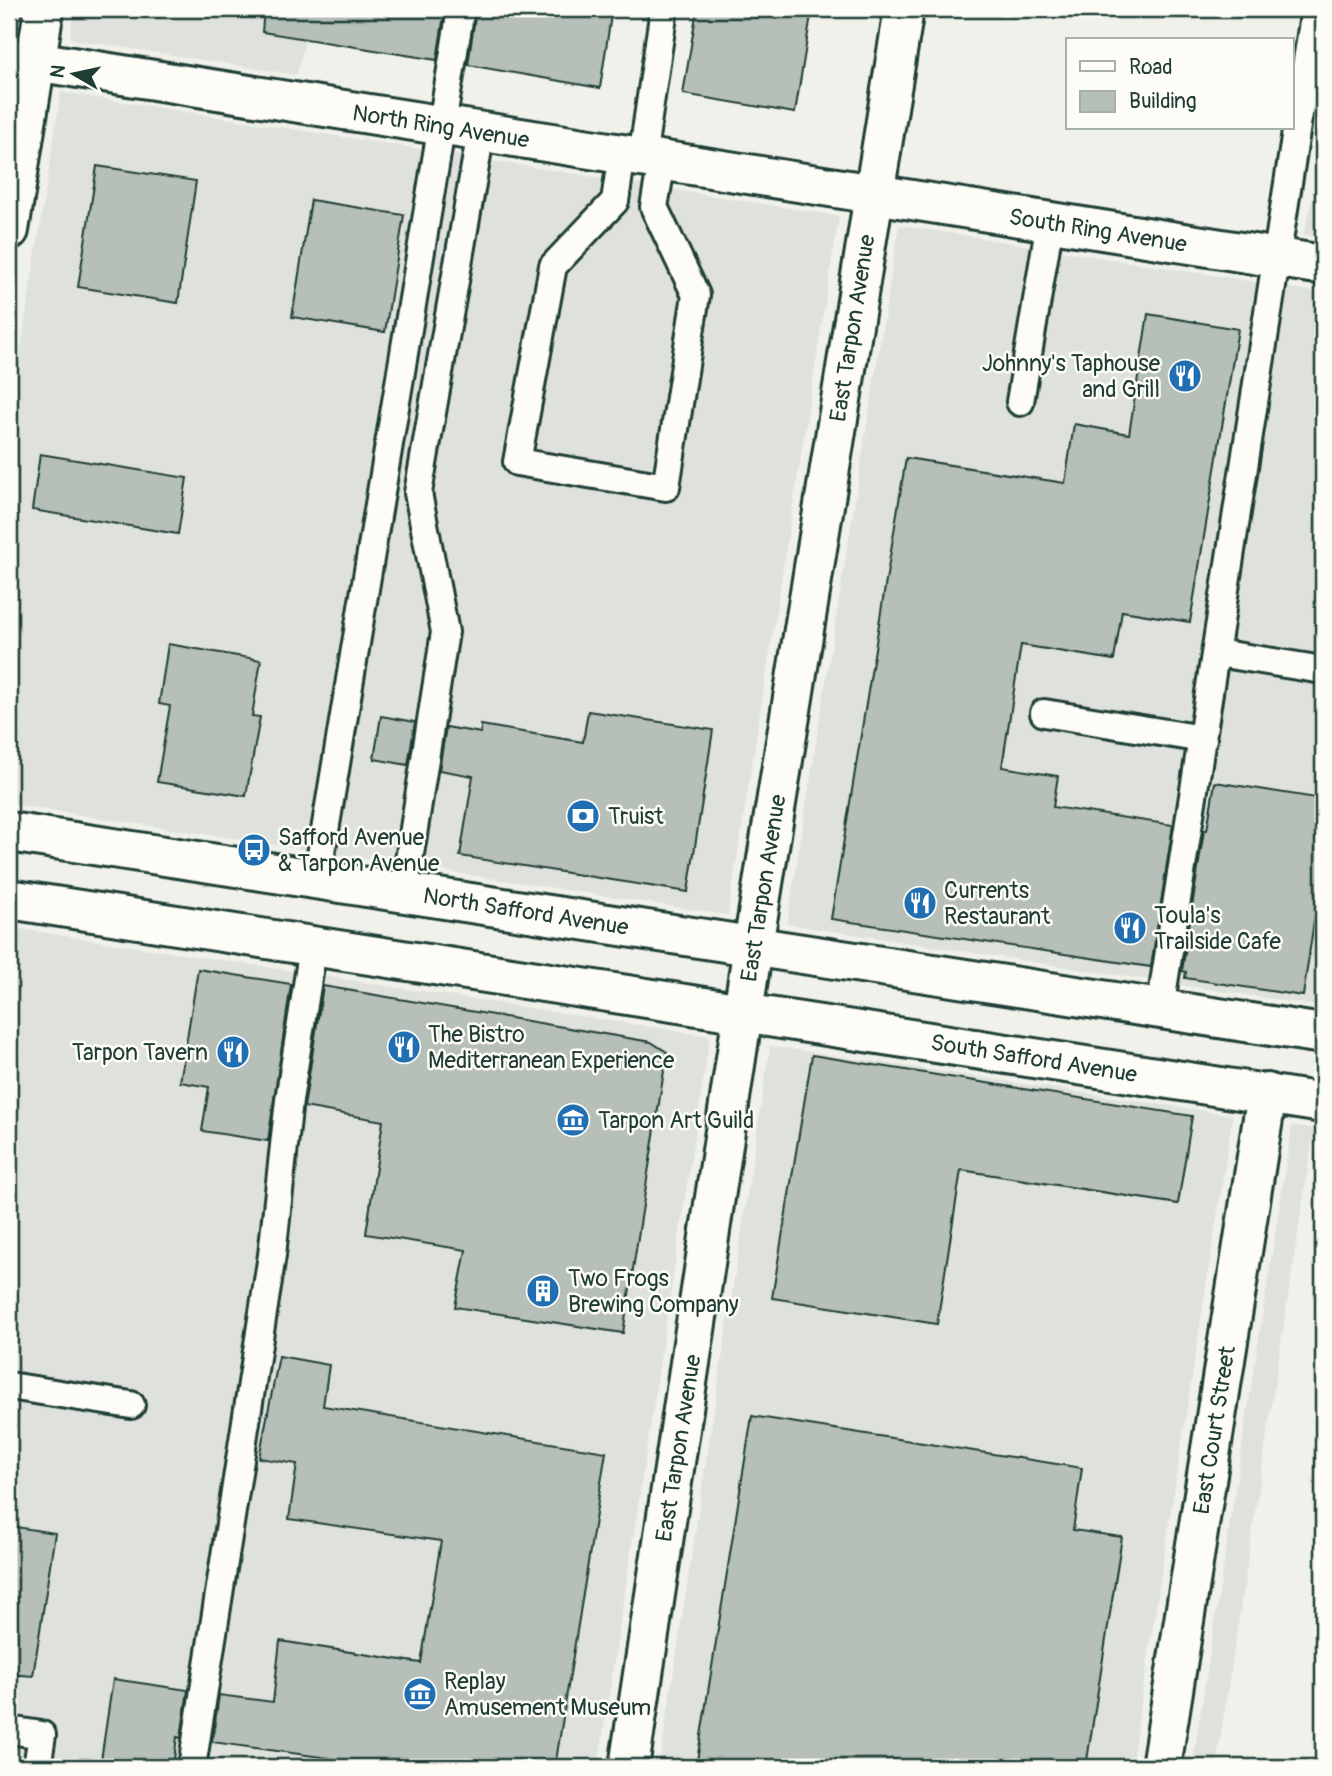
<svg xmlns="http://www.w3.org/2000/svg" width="1332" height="1776" font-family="Pangolin,sans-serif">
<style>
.built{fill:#dfe2dc}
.building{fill:#b6bfb8;stroke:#1f3d34;stroke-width:2}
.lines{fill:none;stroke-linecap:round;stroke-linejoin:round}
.lane-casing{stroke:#1f3d34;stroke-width:32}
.street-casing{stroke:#1f3d34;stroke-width:44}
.secondary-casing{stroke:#1f3d34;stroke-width:44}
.lane{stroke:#fdfcf7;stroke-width:26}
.street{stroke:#fdfcf7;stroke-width:38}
.secondary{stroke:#fdfcf7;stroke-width:38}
.labels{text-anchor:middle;stroke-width:5;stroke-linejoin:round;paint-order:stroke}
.street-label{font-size:23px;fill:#1f3d34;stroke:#fdfcf7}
.poi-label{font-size:23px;fill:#1f3d34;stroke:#fdfcf7;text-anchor:start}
</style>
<rect width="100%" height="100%" fill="#f0f1eb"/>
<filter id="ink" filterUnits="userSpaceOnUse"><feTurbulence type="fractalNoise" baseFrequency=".0143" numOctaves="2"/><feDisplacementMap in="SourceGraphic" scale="14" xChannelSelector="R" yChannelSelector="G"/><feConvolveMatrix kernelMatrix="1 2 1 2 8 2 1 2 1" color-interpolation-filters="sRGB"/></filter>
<g filter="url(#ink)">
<path class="built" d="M74 9H312L297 75 70 39Z
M61 92 839 216 728 915 9 804V423Z
M1323 154V238L1272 230 1304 234Z
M899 225 1323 293V1007L787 924Z
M9 927 710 1036 598 1767H9Z
M770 1046 1233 1115 1131 1767H659Z
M1292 1125 1314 1129 1216 1767H1192Z"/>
<path class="building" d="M264 9H445L437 60 262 32Z
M476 9H612L600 88 468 65Z
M697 9H812L795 113 683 94Z
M97 166 196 181 178 303 78 287Z
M311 200 404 215 385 332 292 317Z
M1148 314 1238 329 1190 622 1122 611 1114 660 1021 645 1002 767 1058 776 1053 807 1173 825 1151 967 831 919 906 458 1065 483 1074 424 1129 434Z
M40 454 187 478 178 534 32 510Z
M168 644 261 660 252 716 260 717 246 796 157 782 170 706 159 704Z
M588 711 713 730 688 892 460 856 473 776 439 770 446 727 481 733V725L583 742Z
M381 716 415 722 408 765 374 759Z
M1215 782 1323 799V860L1303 996 1185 978 1186 972 1182 971 1204 830H1207Z
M198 969 291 984 268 1141 202 1131 209 1087 180 1082Z
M323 986 651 1042 667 1052 623 1333 455 1307 466 1250 366 1234 383 1121 304 1107Z
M812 1055 1192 1116 1178 1204 961 1170 937 1324 772 1298Z
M279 1356 329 1365 323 1406 606 1452 555 1767H394L212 1742 219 1695 273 1702 280 1641 421 1663 441 1541 289 1519 297 1464 259 1458Z
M752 1416 1082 1468 1073 1530 1122 1537 1086 1767H696Z
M9 1526 55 1533 33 1676 9 1674Z
M113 1679 188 1690 181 1738 177 1737 173 1767H100Z"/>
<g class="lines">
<defs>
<path id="lane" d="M622 154 615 201 553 266 517 462 666 487 696 295 654 207 662 161
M642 158 664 9
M1020 402 1050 222
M1217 653 1323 670
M1044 713 1203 739
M317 879 461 9
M404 892 445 632 418 493 481 132
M1160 1009 1315 9
M9 1386 131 1405
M9 1730 42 1735 37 1767
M192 1767 272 1255 289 1100 313 947"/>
<path id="street" d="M9 57 1323 265
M9 230 44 9
M9 832 1323 1034
M9 899 1323 1103
M1161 1767 1267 1093"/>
<path id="secondary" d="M629 1767 753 946 904 9"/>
</defs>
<use href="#lane" class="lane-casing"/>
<use href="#street" class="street-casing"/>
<use href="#secondary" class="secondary-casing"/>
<use href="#lane" class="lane"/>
<use href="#street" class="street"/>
<use href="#secondary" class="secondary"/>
</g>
</g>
<defs>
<symbol id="restaurant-disc" viewBox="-11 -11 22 22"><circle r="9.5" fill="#1f6fb2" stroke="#fdfcf7"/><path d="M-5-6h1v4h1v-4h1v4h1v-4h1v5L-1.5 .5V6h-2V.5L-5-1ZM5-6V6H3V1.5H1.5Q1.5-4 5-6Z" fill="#fff"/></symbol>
<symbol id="bank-disc" viewBox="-11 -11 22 22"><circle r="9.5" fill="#1f6fb2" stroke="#fdfcf7"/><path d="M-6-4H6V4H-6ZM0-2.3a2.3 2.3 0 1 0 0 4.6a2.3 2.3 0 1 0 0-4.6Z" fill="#fff"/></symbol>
<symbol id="bus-disc" viewBox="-11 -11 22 22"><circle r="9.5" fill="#1f6fb2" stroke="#fdfcf7"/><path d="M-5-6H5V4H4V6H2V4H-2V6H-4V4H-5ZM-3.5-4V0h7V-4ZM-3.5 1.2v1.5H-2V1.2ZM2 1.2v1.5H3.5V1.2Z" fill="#fff"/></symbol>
<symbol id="museum-disc" viewBox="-11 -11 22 22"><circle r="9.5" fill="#1f6fb2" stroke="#fdfcf7"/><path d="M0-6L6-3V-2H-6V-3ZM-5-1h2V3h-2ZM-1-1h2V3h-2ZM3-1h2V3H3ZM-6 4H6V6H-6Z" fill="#fff"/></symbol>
<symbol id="building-disc" viewBox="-11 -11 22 22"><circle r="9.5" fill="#1f6fb2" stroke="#fdfcf7"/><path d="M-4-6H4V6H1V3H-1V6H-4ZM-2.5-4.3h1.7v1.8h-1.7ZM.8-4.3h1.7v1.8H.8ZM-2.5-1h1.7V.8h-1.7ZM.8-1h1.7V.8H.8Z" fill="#fff"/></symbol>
</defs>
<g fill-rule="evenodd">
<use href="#restaurant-disc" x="1166" y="357" width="38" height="38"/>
<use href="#bank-disc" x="564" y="797" width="38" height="38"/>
<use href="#bus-disc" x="235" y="831" width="38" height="38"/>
<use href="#restaurant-disc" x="901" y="884" width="38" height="38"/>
<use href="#restaurant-disc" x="1111" y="909" width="38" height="38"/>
<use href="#restaurant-disc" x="385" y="1028" width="38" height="38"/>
<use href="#restaurant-disc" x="214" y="1033" width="38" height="38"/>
<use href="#museum-disc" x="554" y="1101" width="38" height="38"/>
<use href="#building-disc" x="524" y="1272" width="38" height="38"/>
<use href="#museum-disc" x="401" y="1675" width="38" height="38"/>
</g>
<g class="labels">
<g class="street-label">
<text transform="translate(441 126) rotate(9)" y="8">North Ring Avenue</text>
<text transform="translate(1098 230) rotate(9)" y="8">South Ring Avenue</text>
<text transform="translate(852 328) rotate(-81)" y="8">East Tarpon Avenue</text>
<text transform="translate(763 888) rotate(-81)" y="8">East Tarpon Avenue</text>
<text transform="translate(526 911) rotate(9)" y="8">North Safford Avenue</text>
<text transform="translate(1034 1058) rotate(9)" y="8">South Safford Avenue</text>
<text transform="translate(1214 1430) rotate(-81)" y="8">East Court Street</text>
<text transform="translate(678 1448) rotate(-81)" y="8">East Tarpon Avenue</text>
</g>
<g class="poi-label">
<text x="1160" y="371" text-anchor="end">Johnny's Taphouse<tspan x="1160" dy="26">and Grill</tspan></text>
<text x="608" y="824">Truist</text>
<text x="278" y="845">Safford Avenue<tspan x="278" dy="26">&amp; Tarpon Avenue</tspan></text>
<text x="944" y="898">Currents<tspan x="944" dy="26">Restaurant</tspan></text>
<text x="1154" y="923">Toula's<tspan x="1154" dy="26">Trailside Cafe</tspan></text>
<text x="428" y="1042">The Bistro<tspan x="428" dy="26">Mediterranean Experience</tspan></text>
<text x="208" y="1060" text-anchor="end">Tarpon Tavern</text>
<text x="598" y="1128">Tarpon Art Guild</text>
<text x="568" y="1286">Two Frogs<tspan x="568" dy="26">Brewing Company</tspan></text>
<text x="444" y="1689">Replay<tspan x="444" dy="26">Amusement Museum</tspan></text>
</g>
</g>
<rect width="1332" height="1776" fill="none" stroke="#fdfcf7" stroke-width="35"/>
<rect x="18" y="18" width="1297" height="1741" fill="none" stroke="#1f3d34" stroke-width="2.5" filter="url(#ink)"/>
<rect x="1066" y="38" width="228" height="91" fill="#fdfcf7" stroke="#a4b0a9" stroke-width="2"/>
<rect x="1080" y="61" width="35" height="10" fill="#fdfcf7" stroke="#a4b0a9" stroke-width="2"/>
<text x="1129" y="74" font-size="21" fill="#1f3d34">Road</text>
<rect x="1080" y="91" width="35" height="21" fill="#b6bfb8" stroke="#a4b0a9" stroke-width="2"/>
<text x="1129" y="108" font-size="21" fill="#1f3d34">Building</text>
<g transform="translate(74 74) rotate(279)" stroke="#fdfcf7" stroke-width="5" paint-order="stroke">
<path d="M0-5L12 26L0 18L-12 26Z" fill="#1f3d34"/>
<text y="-10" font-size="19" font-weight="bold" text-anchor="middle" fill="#1f3d34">N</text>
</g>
</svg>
